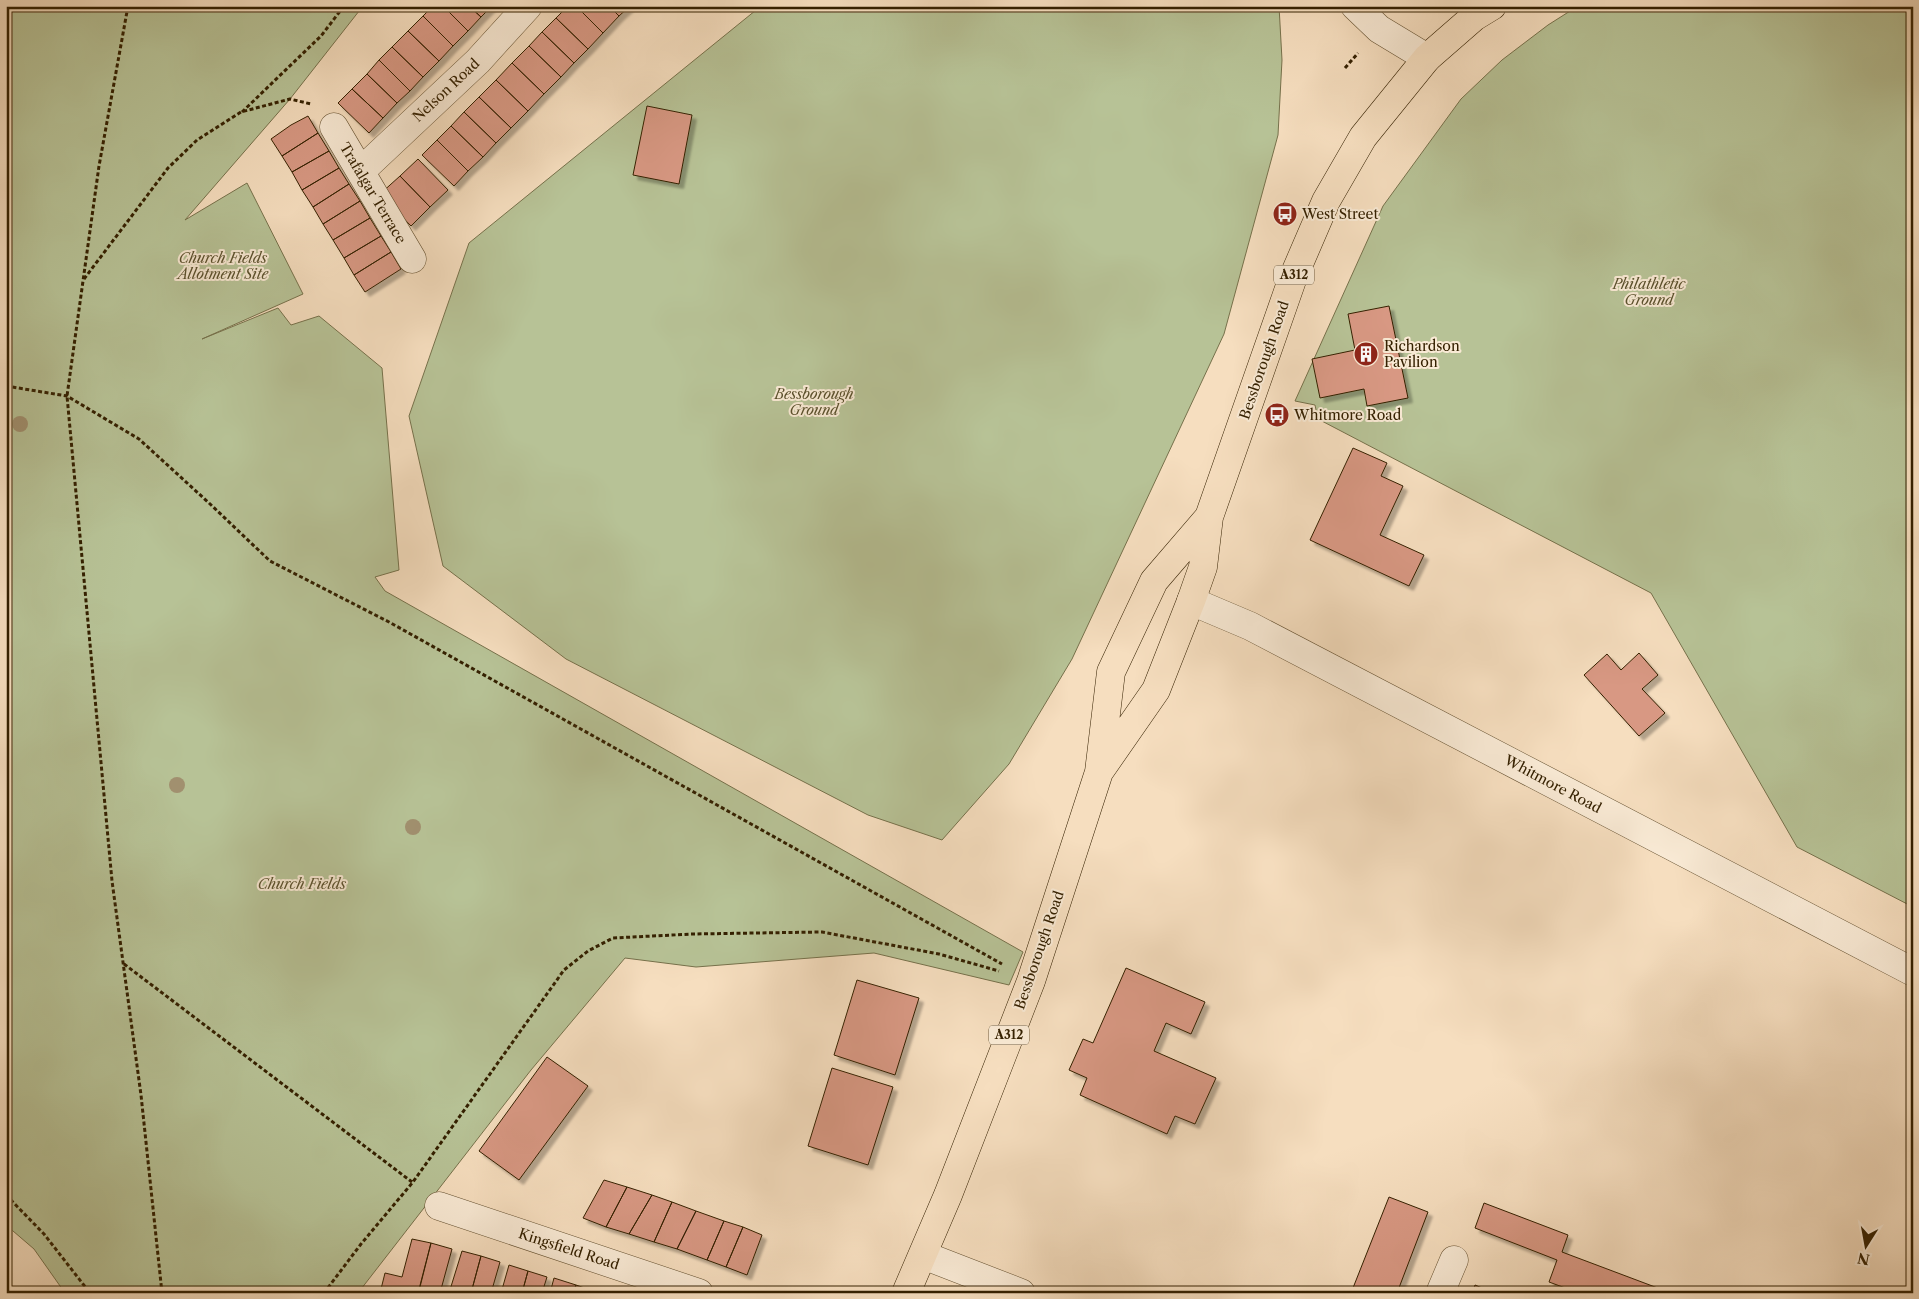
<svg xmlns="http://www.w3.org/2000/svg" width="1919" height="1299" font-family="'Libre Caslon Text',serif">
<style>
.green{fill:#b7c296;stroke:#76714b}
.building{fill:#d89883;stroke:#342000;filter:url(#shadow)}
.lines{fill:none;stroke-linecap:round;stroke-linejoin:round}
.minor-casing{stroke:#645030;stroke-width:29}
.major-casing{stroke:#342000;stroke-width:29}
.path{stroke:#342000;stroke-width:3;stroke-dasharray:4 2.5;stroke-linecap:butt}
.minor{stroke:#f9ead5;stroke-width:28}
.major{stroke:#f6debf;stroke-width:28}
.tree{fill:#a1906f}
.labels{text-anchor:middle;stroke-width:4;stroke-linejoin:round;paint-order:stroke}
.shield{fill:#f9ead5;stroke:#6f5d40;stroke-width:1}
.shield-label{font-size:12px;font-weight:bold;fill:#342000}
.street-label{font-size:14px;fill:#342000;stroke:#f9ead5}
.poi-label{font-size:14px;fill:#342000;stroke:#f9ead5;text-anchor:start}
.park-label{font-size:14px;font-style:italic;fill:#5b512d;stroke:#f9ead5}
</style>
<defs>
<filter id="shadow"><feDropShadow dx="4.5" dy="4.5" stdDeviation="1" flood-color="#0004"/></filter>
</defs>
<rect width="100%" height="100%" fill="#f6debf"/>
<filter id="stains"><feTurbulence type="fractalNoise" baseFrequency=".004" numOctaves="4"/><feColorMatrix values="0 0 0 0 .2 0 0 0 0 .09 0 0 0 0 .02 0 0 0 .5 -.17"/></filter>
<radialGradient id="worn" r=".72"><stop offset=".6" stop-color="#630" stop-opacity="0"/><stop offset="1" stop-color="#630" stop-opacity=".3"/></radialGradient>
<path class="green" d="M6 6H363L290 99 185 220 247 183 303 294 202 339 278 308 291 325 319 316 382 368 399 570 375 577 385 591 1023 952 1009 985 874 953 696 967 625 958 531 1070 358 1293H65L34 1249 6 1225Z
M761 6H1279L1282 60 1278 135 1224 334 1072 659 1009 764 942 840 868 815 566 659 443 566 409 416 469 243Z
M1578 6H1913V907L1797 847 1651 593 1318 419 1315 405 1295 401 1383 206 1461 99 1502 60 1548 25Z"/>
<path class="building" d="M433 6H443L468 31 453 46 423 16Z
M443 6H469L481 17 468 31Z
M469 6H492L481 17Z
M568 6H576L603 33 588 49 556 18Z
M576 6H609L619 16 603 33Z
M609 6H630L619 16Z
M423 16 453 46 439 61 408 31Z
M556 18 588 49 574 63 542 32Z
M408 31 439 61 423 77 392 47Z
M542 32 574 63 561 77 529 46Z
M529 46 561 77 544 94 512 63Z
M392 47 423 77 410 91 379 60Z
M379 60 410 91 397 103 367 74Z
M512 63 544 94 528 111 496 80Z
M367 74 397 103 383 118 352 89Z
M496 80 528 111 511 128 479 97Z
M352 89 383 118 369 133 338 103Z
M479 97 511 128 496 143 464 112Z
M647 106 692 115 679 184 633 175Z
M464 112 496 143 483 157 451 126Z
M308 116 318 133 282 156 271 139 291 125Z
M451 126 483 157 468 171 437 140Z
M318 133 329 151 292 172 282 156Z
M437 140 468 171 454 186 422 155Z
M329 151 339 168 302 190 292 172Z
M418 159 448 190 430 207 400 176Z
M339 168 349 184 313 207 302 190Z
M400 176 430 207 411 226 380 194Z
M349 184 360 201 323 224 313 207Z
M360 201 370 218 333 240 323 224Z
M370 218 381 236 344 258 333 240Z
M381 236 391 252 354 275 344 258Z
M391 252 401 269 365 292 354 275Z
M1389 306 1408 398 1367 406 1364 389 1320 398 1312 359 1355 350 1348 314Z
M1353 448 1387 463 1381 476 1403 486 1380 535 1424 555 1409 586 1310 540Z
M1639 653 1658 675 1642 689 1665 713 1639 736 1584 675 1607 654 1621 670Z
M1126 968 1205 1002 1191 1034 1166 1023 1154 1051 1216 1078 1195 1124 1175 1116 1167 1134 1080 1095 1087 1078 1069 1070 1083 1039 1093 1043Z
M857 980 919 998 895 1075 834 1055Z
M547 1057 588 1086 519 1180 479 1151Z
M832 1068 893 1087 868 1165 808 1146Z
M604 1180 627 1187 606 1227 583 1218Z
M627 1187 652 1195 629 1234 606 1227Z
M652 1195 672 1202 654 1242 629 1234Z
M1389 1197 1428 1212 1397 1293H1351Z
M672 1202 696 1211 677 1249 654 1242Z
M1484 1203 1568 1235 1562 1252 1671 1293H1579L1549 1282 1557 1260 1475 1228Z
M696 1211 724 1221 707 1260 677 1249Z
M724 1221 743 1227 726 1267 707 1260Z
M743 1227 762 1235 747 1275 726 1267Z
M412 1239 431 1243 418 1293H380L385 1273 402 1277Z
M431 1243 452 1249 440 1293H426L419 1291Z
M462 1251 481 1256 471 1293H449Z
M481 1256 500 1262 491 1293H471Z
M509 1265 528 1271 522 1293H501Z
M528 1271 547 1277 542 1293H522Z
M554 1278 576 1285 573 1293H550Z
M576 1285 596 1292 595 1293H573Z
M1475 1285 1494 1293H1472Z"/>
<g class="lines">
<defs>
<path id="minor" d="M1355 6 1379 29 1427 58
M334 127 412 259
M361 171 478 61 528 6
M1191 601 1250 626 1913 972
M439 1206 699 1293
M923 1255 1021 1293
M1440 1293 1454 1260"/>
<path id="major" d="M1099 772 1156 690 1191 601 1203 567 1209 517 1292 280 1326 201 1363 137 1427 58 1474 17 1492 6
M906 1293 948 1195 1031 981 1099 772 1111 672 1154 581 1209 517"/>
</defs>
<use href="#minor" class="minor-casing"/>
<use href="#major" class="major-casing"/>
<path class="path" d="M128 6 99 166 67 396 112 881 141 1095 162 1293
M1345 68 1358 53
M242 112 321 36 344 6
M84 279 168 168 197 140 241 112 290 99 311 104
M6 386 67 396 139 439 209 503 270 561 389 622 1002 964
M124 964 412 1182
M6 1195 44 1234 90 1293
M324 1293 361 1244 413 1182 564 970 588 951 613 938 693 934 822 932 939 954 999 971"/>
<use href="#minor" class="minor"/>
<use href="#major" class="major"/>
</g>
<g class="tree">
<circle cx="20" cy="424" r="8"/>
<circle cx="177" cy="785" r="8"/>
<circle cx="413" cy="827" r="8"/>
</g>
<defs>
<symbol id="bus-disc" viewBox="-11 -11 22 22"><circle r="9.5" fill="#8f2418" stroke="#f9ead5"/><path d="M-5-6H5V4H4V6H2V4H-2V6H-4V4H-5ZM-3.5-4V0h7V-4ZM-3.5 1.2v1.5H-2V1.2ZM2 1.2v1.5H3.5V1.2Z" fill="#fff"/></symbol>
<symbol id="building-disc" viewBox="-11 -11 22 22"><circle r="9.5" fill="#8f2418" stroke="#f9ead5"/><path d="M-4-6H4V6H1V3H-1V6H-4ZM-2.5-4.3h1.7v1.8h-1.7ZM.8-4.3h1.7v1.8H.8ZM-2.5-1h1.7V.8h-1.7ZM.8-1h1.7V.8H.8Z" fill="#fff"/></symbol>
</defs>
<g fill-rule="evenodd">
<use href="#bus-disc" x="1271" y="200" width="28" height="28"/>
<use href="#building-disc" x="1352" y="340" width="28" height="28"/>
<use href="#bus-disc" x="1263" y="401" width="28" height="28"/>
</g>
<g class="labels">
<g class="shield">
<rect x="1274" y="265.5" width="40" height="19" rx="4"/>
<rect x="989" y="1025.5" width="40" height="19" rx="4"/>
</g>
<g class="shield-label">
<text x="1294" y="279">A312</text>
<text x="1009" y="1039">A312</text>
</g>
<g class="street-label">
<text transform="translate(446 90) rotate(-43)" y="5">Nelson Road</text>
<text transform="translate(373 193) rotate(59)" y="5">Trafalgar Terrace</text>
<text transform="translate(1264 360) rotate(-71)" y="5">Bessborough Road</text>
<text transform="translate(1553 784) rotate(28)" y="5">Whitmore Road</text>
<text transform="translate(1039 950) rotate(-71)" y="5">Bessborough Road</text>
<text transform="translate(569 1249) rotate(18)" y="5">Kingsfield Road</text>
</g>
<g class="poi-label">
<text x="1302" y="219">West Street</text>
<text x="1384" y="351">Richardson<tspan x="1384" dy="16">Pavilion</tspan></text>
<text x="1294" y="420">Whitmore Road</text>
</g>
<g class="park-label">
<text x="223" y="263">Church Fields<tspan x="223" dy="16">Allotment Site</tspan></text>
<text x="1649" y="289">Philathletic<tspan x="1649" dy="16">Ground</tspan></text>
<text x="814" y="399">Bessborough<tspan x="814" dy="16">Ground</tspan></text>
<text x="302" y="889">Church Fields</text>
</g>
</g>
<rect width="1919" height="1299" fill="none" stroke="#f6debf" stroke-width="25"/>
<rect x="8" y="8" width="1904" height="1284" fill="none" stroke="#342000" stroke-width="2.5"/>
<rect x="12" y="12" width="1894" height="1274" fill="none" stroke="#342000"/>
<g transform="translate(1866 1246) rotate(191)" stroke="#f9ead5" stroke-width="4" paint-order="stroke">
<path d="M0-4L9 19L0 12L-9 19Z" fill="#342000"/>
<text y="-8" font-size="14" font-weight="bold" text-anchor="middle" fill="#342000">N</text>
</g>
<rect width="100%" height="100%" filter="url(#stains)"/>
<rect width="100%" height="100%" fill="url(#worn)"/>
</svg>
